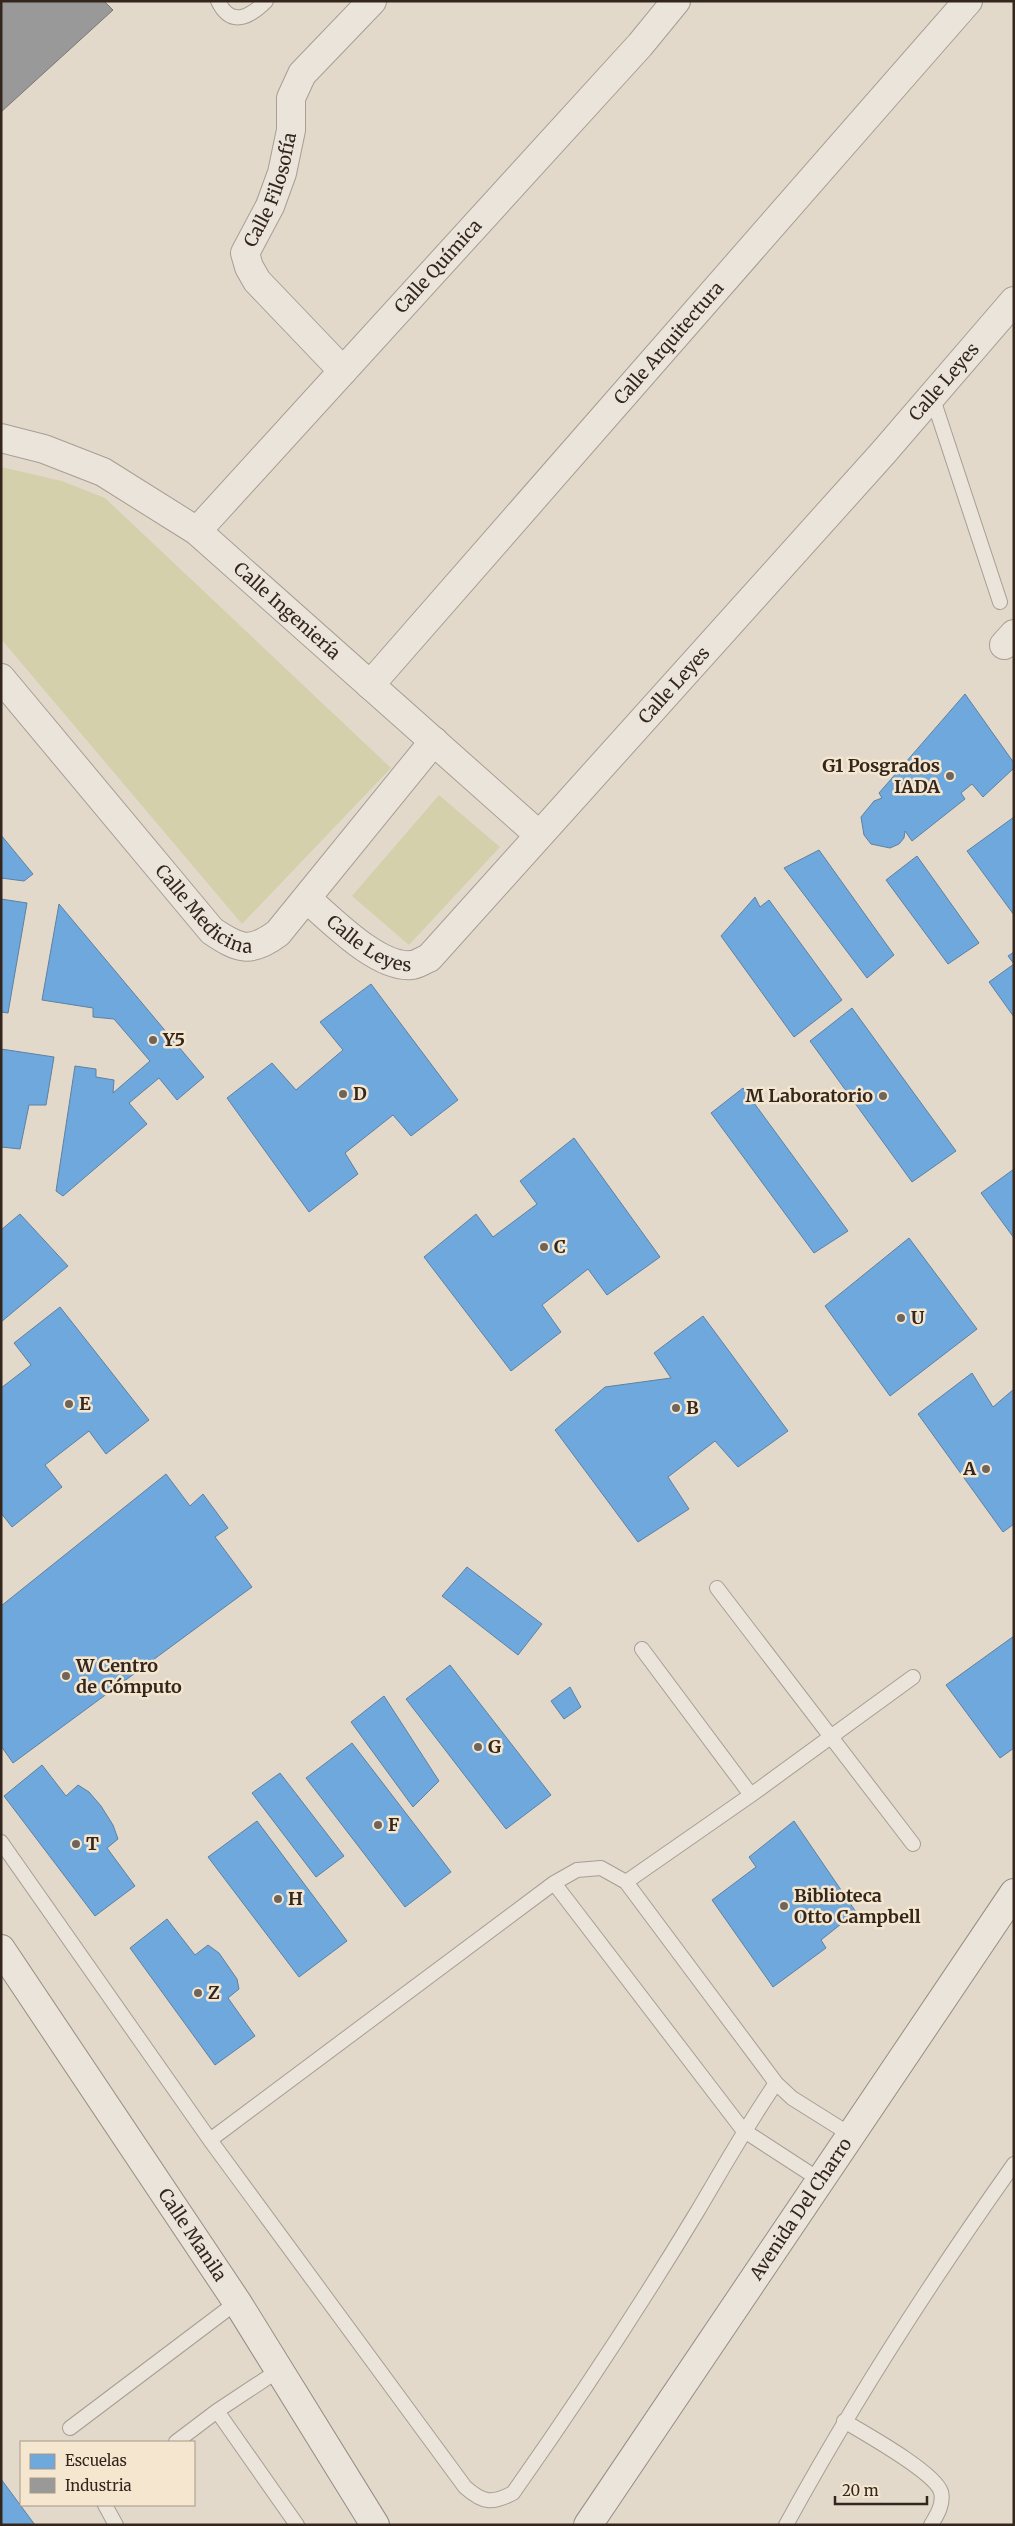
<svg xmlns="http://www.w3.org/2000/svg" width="1015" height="2526" font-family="Merriweather,serif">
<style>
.green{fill:#d4d0ac}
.schools{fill:#6fa8dc;stroke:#5d81a3}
.industry{fill:#999;stroke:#7b7674}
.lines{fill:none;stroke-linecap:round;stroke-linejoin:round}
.lane-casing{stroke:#a79e94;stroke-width:16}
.street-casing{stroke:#a79e94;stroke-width:30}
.secondary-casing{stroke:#968e84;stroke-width:30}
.lane{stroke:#eae4db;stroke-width:14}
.street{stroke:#eae4db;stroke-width:28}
.secondary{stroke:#eae4db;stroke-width:28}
.poi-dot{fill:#71655a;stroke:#f4e6cf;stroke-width:2}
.labels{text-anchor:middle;stroke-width:5;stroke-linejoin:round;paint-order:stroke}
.street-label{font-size:18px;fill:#34261d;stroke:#f4e6cf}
.poi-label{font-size:18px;font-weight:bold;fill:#34261d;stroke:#f4e6cf;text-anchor:start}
</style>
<rect width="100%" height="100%" fill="#e2d9ca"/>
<path class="green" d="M1 467 62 481 105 498 391 768 242 924 1 639Z
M439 795 500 847 409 945 352 896Z"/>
<path class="schools" d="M965 694 1014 763V768L983 797 972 784 961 793 965 799 912 841 905 831 904 838 899 844 890 848 871 844 864 835 861 817 874 801 882 798 879 793Z
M1014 817V915L967 851Z
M1 835 33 874 24 881 1 878Z
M819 850 894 955 867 978 784 868Z
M917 856 979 943 948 964 886 880Z
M755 897 760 907 769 900 842 1000 794 1037 721 936Z
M1 899 27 903 8 1013 1 1012Z
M59 904 204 1077 177 1100 159 1078 129 1103 147 1124 63 1196 56 1191 75 1066 96 1069V1077L114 1080 113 1093 150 1061 114 1019 93 1017V1008L42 1000Z
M1014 952V1017L989 982 1014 964 1008 956Z
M371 984 458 1100 411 1136 393 1115 345 1153 358 1174 309 1212 227 1098 272 1063 296 1090 343 1050 320 1022Z
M852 1008 956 1151 912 1182 810 1041Z
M1 1049 54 1057 46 1105H29L20 1149 1 1147Z
M743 1088 848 1231 814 1253 711 1113Z
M574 1138 660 1257 607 1295 588 1269 542 1305 561 1332 511 1371 424 1257 476 1214 493 1237 537 1204 520 1181Z
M1014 1169V1238L981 1193Z
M20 1214 68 1266 1 1322V1230Z
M909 1238 977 1329 890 1396 825 1306Z
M60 1307 149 1420 106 1454 89 1431 45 1465 62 1487 12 1527 1 1513V1388L31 1365 14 1343Z
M703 1316 788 1431 738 1467 715 1441 668 1477 689 1509 638 1542 555 1430 605 1387 671 1378 654 1353Z
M972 1373 993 1407 1014 1389V1524L1003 1532 918 1414Z
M166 1474 190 1506 203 1494 228 1528 215 1537 252 1587 13 1763 1 1746V1606Z
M467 1567 542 1624 518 1655 442 1596Z
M1014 1636V1748L1000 1758 946 1685Z
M450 1665 551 1795 506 1829 406 1699Z
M570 1687 581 1707 564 1719 551 1701Z
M384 1696 439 1781 413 1807 351 1722Z
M352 1743 451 1872 405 1907 306 1778Z
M42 1765 66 1796 78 1785 89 1792 101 1806 113 1825 118 1839 107 1848 135 1886 95 1916 4 1796Z
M280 1773 344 1856 316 1877 252 1793Z
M257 1821 347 1941 299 1977 208 1857Z
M794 1821 856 1912 821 1940 826 1948 773 1987 712 1900 756 1867 749 1857Z
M167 1919 195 1955 208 1945 219 1953 237 1979 239 1989 228 1998 255 2036 215 2065 130 1948Z
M1 2479 35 2525H1Z"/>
<path class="industry" d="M1 1H104L113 10 1 112Z"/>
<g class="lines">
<defs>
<path id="lane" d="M218 1C231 28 250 17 266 1
M932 396 1000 602
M717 1588 913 1844
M642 1649 751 1795
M1 1842 210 2140 465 2487C483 2503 492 2504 513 2493 577 2402 639 2308 697 2212 723 2168 747 2125 776 2083
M626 1882 751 1795 913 1677
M554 1883 743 2130 820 2180
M210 2140 554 1883 577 1870 601 1868 626 1882 776 2083 792 2098 851 2135
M279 2370 217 2411 297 2525
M844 2421C864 2433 935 2472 941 2492 944 2504 937 2515 931 2525
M70 2428 237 2302
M176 2442 217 2411
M105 2505 116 2525
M786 2525C855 2399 931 2281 1014 2164"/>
<g id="street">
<path id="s1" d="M343 371 257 281 249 267 245 253 270 206 282 173 291 130V98L302 74 372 1"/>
<path id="s2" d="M1 438 44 449 103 472 197 531 539 835"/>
<path id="s3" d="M197 531 640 45 676 1"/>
<path d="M1004 645 1014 634"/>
<path id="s4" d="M1 678 212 931C239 949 250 954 278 933L434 741"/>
<path id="s5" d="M370 685 968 1"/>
<path id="s6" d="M307 899C331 919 377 968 411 965 417 965 423 960 429 958L883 453 1014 301"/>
</g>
<g id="secondary">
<path id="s7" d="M1 1949 237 2302 375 2525"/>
<path id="s8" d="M588 2525 1014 1893"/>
</g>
</defs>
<use href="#lane" class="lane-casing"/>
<use href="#street" class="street-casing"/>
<use href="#secondary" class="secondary-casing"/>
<use href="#lane" class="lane"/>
<use href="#street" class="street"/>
<use href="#secondary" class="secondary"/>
</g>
<g class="poi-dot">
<circle cx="950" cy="776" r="5"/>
<circle cx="153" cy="1040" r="5"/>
<circle cx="343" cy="1094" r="5"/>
<circle cx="883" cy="1096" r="5"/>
<circle cx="544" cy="1247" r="5"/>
<circle cx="901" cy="1318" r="5"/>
<circle cx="69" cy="1404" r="5"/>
<circle cx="676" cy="1408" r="5"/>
<circle cx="986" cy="1469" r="5"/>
<circle cx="66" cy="1676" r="5"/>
<circle cx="478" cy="1747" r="5"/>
<circle cx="378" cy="1825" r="5"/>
<circle cx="76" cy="1844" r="5"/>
<circle cx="278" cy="1899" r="5"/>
<circle cx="784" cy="1906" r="5"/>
<circle cx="198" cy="1993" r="5"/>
</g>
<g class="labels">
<g class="street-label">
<text dy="6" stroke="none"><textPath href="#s1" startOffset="224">Calle Filosofía</textPath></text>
<text dy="6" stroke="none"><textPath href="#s3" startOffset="358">Calle Química</textPath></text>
<text dy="6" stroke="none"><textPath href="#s5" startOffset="454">Calle Arquitectura</textPath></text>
<text dy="6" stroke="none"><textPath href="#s6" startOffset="918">Calle Leyes</textPath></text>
<text dy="6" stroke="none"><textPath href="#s2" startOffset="339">Calle Ingeniería</textPath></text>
<text dy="6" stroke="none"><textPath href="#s6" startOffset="512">Calle Leyes</textPath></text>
<text dy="6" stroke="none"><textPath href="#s4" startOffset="310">Calle Medicina</textPath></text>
<text dy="6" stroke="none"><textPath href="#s6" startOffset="78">Calle Leyes</textPath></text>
<text dy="6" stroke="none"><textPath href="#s8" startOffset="381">Avenida Del Charro</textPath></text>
<text dy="6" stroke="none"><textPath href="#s7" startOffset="344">Calle Manila</textPath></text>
</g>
<g class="poi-label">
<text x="940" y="772" text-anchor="end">G1 Posgrados<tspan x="940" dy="21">IADA</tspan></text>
<text x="163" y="1046">Y5</text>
<text x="353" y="1100">D</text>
<text x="873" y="1102" text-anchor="end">M Laboratorio</text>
<text x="554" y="1253">C</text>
<text x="911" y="1324">U</text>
<text x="79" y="1410">E</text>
<text x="686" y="1414">B</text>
<text x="976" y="1475" text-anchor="end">A</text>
<text x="76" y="1672">W Centro<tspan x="76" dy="21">de Cómputo</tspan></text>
<text x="488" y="1753">G</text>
<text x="388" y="1831">F</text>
<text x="86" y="1850">T</text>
<text x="794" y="1902">Biblioteca<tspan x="794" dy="21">Otto Campbell</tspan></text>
<text x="288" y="1905">H</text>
<text x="208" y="1999">Z</text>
</g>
</g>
<rect width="1015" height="2526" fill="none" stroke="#34261d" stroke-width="5"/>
<rect x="20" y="2441" width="175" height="65" fill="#f4e6cf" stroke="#a79988"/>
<rect x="30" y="2454" width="25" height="15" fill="#6fa8dc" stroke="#a79988"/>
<text x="65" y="2466" font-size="15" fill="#34261d">Escuelas</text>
<rect x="30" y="2478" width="25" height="15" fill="#999999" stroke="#a79988"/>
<text x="65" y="2491" font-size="15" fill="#34261d">Industria</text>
<path d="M835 2496v8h92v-8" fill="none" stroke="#34261d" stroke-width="2.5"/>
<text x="842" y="2496" font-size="15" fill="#34261d" stroke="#f4e6cf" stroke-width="4" paint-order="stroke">20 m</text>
</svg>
